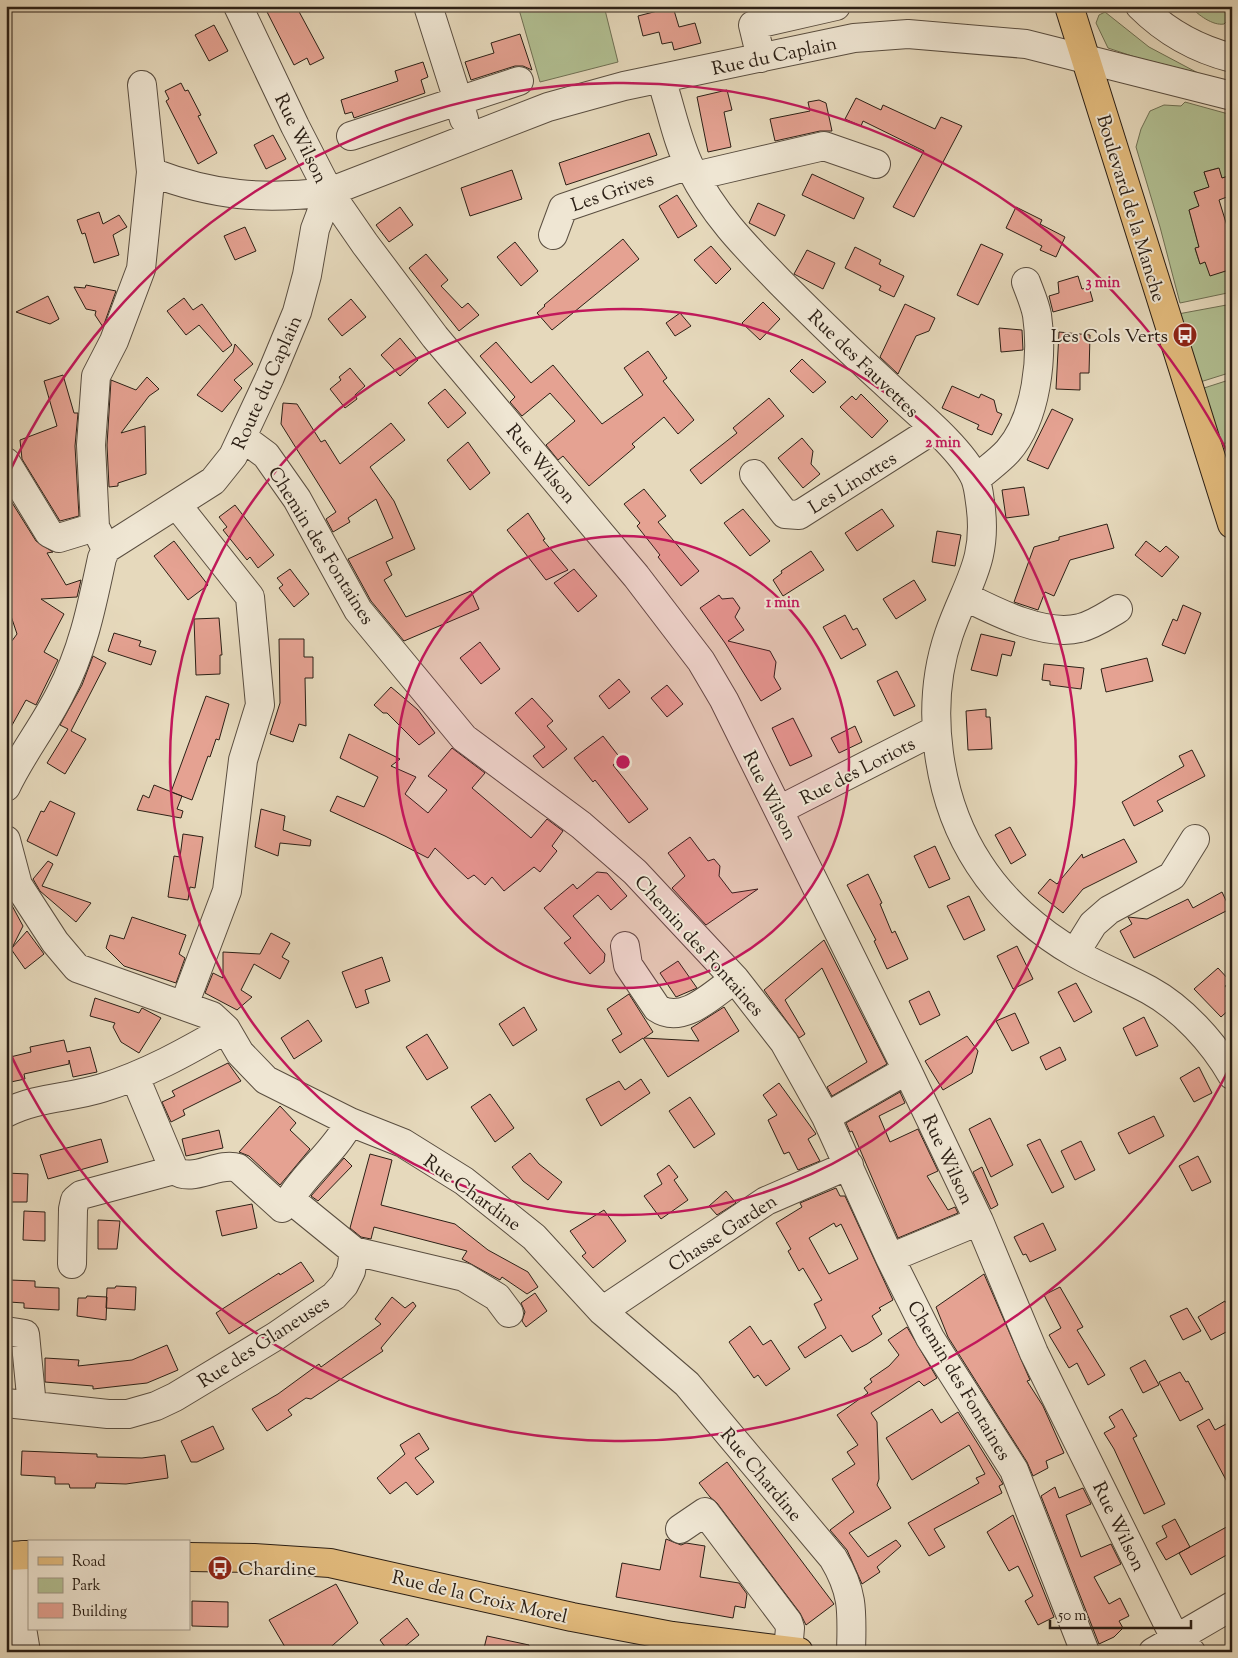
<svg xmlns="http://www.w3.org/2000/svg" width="1238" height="1658" font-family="'Sorts Mill Goudy',serif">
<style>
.green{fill:#b2c093;stroke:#6f7054}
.building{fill:#e5a292;stroke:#2c2016;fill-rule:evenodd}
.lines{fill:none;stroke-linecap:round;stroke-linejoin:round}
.minor-casing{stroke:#5a4e40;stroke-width:30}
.major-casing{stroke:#2c2016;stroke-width:30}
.minor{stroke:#efe6d3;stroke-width:28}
.major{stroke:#e3bc7e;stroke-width:28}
.ring{fill:none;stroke:#c2185b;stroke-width:2.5}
.labels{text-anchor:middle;stroke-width:4;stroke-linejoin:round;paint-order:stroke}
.street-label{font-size:19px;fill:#2c2016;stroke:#efe6d3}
.poi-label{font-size:19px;fill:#2c2016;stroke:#efe6d3;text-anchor:end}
.centre{fill:#c2185b;stroke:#efe6d3;stroke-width:2.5}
.ring-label{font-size:15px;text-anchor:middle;font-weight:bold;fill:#c2185b;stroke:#efe6d3;stroke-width:4;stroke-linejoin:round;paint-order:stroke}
</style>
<rect width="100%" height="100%" fill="#e6d9bc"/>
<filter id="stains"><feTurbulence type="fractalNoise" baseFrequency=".004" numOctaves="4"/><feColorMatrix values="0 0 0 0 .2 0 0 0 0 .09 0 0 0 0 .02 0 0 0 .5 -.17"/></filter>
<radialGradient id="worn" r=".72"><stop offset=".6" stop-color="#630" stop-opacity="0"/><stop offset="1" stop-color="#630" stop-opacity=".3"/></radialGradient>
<path class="green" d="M518 6H604L618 62 540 82Z
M1190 6H1228V20L1224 24C1213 26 1198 15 1190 6Z
M1105 12 1149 47 1198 73 1135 57 1108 48 1096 23 1099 15Z
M1185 102 1232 115V175L1222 178 1218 168 1204 172 1209 187 1194 192 1199 206 1189 210 1199 247 1195 249 1200 264 1205 262 1232 269V292L1180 303 1160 227 1136 147 1141 129 1150 111 1164 105 1181 106Z
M1232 304V372L1197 383 1187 346 1193 344 1188 329 1182 330 1178 314Z
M1232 379V441L1219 445 1201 389Z"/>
<path class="building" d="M264 6H296L324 58 310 65 307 58 294 65Z
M673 7 679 27 695 23 701 43 674 50 672 42 662 44 659 32 643 36 638 16Z
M214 25 228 51 209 61 195 35Z
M520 34 532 70 523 66H515L471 80 465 62 494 53 491 43Z
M423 62 428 77 421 80 425 93 354 118 352 112 345 114 341 100 398 81 395 71Z
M181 83 185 91 188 90 201 115 198 116 217 153 198 164 166 101 169 99 165 91Z
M727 90 732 110 724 112 731 147 708 152 697 97Z
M856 98 881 110 883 105 935 129 941 117 962 126 914 217 893 207 924 151 863 121 861 126 845 119Z
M819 100 826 103 832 131H820L775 141 770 119 810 111 808 102Z
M649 133 657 155 566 185 559 163Z
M273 135 286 159 266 169 254 145Z
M1219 168 1222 178 1232 175V195L1219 200 1232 242V269L1210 276 1205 262 1200 264 1195 248 1199 247 1189 210 1199 206 1194 192 1209 187 1204 172Z
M512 170 522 199 470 216 461 188Z
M812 174 864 198 854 219 802 195Z
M677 195 697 226 678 238 659 206Z
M758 203 785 215 775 236 749 223Z
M400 207 413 225 389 242 376 225Z
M1016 207 1042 220 1040 224 1065 237 1056 257 1040 250 1042 246 1006 228Z
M99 212 103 224 119 215 127 227 113 235 119 255 94 263 85 233 82 234 77 220Z
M245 227 256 251 235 260 224 236Z
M623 239 639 259 552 330 537 313 545 306 544 305Z
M515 242 538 271 521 286 497 257Z
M981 244 1003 254 978 305 957 295Z
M711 246 731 269 716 284 694 260Z
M855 247 881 260 879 264 904 276 894 297 879 290 881 286 845 268Z
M807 250 835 263 823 289 794 274Z
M426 254 448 280 441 286 462 308 468 303 479 315 459 331 409 268Z
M1078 276 1082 289 1089 287 1093 301 1053 312 1049 296 1059 293 1058 282Z
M86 285 116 291 103 327 95 315 96 311 86 309 74 287 85 288Z
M48 296 59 319 50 324 16 312Z
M184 298 193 310 202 304 232 345 223 352 199 325 186 335 167 311Z
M351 299 366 317 342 336 328 319Z
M763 302 780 319 760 340 742 323Z
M905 304 935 318 929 331 916 336 898 374 880 357Z
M680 313 691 326 675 336 666 323Z
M999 328 1022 330 1023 350 1001 352Z
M1059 332 1090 335 1089 373H1080V390L1056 389Z
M400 338 418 360 400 376 381 355Z
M496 342 531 383 553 365 602 424 643 395 624 368 648 351 667 378 663 381 694 420 678 434 664 417 632 444 635 447 589 486 563 456 558 460 546 445 575 421 550 393 522 416 510 402 515 397 480 356Z
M235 344 253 364 234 380 242 388 222 412 197 395 233 352Z
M802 359 826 382 813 393 790 371Z
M350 368 365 386 355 395 357 399 345 408 330 389 341 380 339 377Z
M63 375 74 413H78L75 446 79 516 60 521 22 459 20 440 57 426 44 381Z
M147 377 159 389 149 396 121 433 145 426 146 474 118 483V486L109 487 107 445 111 380 136 390Z
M952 386 979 398 981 394 994 400 997 412 1002 414 992 435 977 429 979 425 942 408Z
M445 389 466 413 448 428 428 403Z
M861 394 888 421 872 438 840 407 852 396 856 400Z
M769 398 784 416 701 484 690 470 737 433 733 428Z
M283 403 297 404 321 442 325 440 340 464 391 423 405 440 370 467 394 501 415 549 386 562 392 575 384 580 406 617 471 591 479 609 404 641 371 601 348 559 393 538 376 499 348 518 350 522 333 532 326 519 336 512 281 424Z
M1052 409 1073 419 1048 469 1027 460Z
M802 438 813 451 811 464 820 474 803 488 778 458Z
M468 442 490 473 470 490 447 460Z
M1024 487 1029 515 1006 518 1002 490Z
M644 489 666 516 658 522 699 571 681 586 658 557 660 555 637 526 640 523 624 504Z
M6 493 36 541 53 552 47 553 66 585 81 580 77 597 41 599 64 614 44 652 58 660 36 705 26 700 6 736V706L11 699 6 696V649L17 634 6 601Z
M235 505 274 555 258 568 250 557 247 560 223 530 227 527 219 517Z
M743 509 770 541 750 556 724 523Z
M882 509 894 526 857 551 845 533Z
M528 513 545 539 543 540 568 570 546 580 507 530Z
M1107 524 1114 548 1070 560 1054 596 1045 592 1038 610 1014 602 1034 547 1059 540V537Z
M937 531 961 535 955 566 932 562Z
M174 541 208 585 188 600 154 556Z
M1146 541 1160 552 1166 546 1179 557 1162 577 1135 555Z
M811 551 824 570 783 596 773 580 782 573 781 571Z
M290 569 309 594 294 607 279 588 283 585 277 578Z
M574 569 597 596 578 612 554 583Z
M914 580 926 600 896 619 883 599Z
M719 595 722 599 733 598 740 608 735 617 744 630 728 641 770 651 776 662 774 677 781 689 761 701 725 643 700 608Z
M1183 605 1201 613 1185 654 1162 645 1173 619 1177 621Z
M845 615 853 630 857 628 866 645 841 659 823 627Z
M219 618 222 655H220V674L196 675 194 619Z
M114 633 141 641 139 646 156 651 151 665 108 651Z
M981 634 1015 642 1011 656 1002 654 997 676 971 670Z
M279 639H304V657H313V678H305L306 726 299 724 293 742 270 734 280 703Z
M480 642 500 669 481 684 460 658Z
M93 656 106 663 71 731 86 739 65 774 47 763 68 729 60 725 82 685Z
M1147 658 1153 681 1106 692 1101 669Z
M1044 664 1084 668 1081 689 1050 685V681L1042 680Z
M897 671 915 706 894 716 877 681Z
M619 679 630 692 609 709 599 696Z
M667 685 683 704 667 717 651 698Z
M391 687 418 710 435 733 419 745 387 713H383L374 705Z
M206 696 229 704 219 740 216 739 210 757 208 756 192 800 171 792Z
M532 698 553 721 547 726 567 749 543 768 533 756 545 747 515 713Z
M986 709V717H990L992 749 968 750 966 711Z
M793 718 812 756 790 766 772 728Z
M855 726 862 742 839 753 831 738Z
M349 734 400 759 391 766 416 777 405 794 428 813 447 790 428 776 452 748 485 773 472 788 531 838 547 819 563 831 552 846 557 851 540 872 534 867 504 891 492 877 485 885 474 875 468 879 435 848 428 858 385 836 330 811 337 796 364 807 378 777 340 758Z
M603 736 621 759 613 765 648 809 629 823 595 780 593 782 574 758Z
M1192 750 1205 776 1157 801 1163 811 1134 826 1122 802 1184 766 1179 756Z
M154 785 182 796 177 809 183 811 181 818 137 810 143 795 149 798Z
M50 801 75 813 57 856 27 841 41 811 44 812Z
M261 809 285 816 283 830 311 840 310 846 280 843 278 856 255 847Z
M1010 827 1026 855 1011 864 995 835Z
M183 834 203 837 195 888 190 887 188 900 168 897 174 856 180 857Z
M690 837 708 861 714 859 720 866 719 876 732 893 758 889 706 925 672 888 685 876 668 853Z
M1124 839 1137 862 1083 889 1063 913 1038 893 1050 879 1057 884 1082 854 1083 858Z
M935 846 950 879 929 888 914 856Z
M48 861 53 864 42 886 91 903 76 922 40 891 33 879Z
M597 872 607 873 627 896 611 910 598 895 573 916 605 954 604 962 590 974 564 943 571 938 544 908 573 884 577 889Z
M868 874 882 903 880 904 892 933 895 931 908 959 887 969 874 941 876 940 847 885Z
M1222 892 1230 909 1134 958 1120 931 1132 924 1128 917 1147 919 1188 899 1193 908Z
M969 896 985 930 964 940 947 906Z
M9 900 23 926 6 960V903Z
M132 917 186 935 179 954 185 958 176 983 124 966 106 948 110 935 124 939Z
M27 931 44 954 25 969 11 949Z
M271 933 290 943 282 957 289 961 280 979 254 964 241 990 252 997 237 1010 205 993 213 973 223 978V952L260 954Z
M824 940 887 1064 832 1096 827 1087 867 1062 822 968 785 1000 805 1034 799 1038 764 990Z
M1017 946 1033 979 1013 989 997 956Z
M382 957 390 981 365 990 369 1003 356 1008 342 972Z
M678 961 697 988 676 997 660 973Z
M1218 968 1230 981 1225 986 1232 994V1007L1221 1017 1194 989Z
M1076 983 1092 1012 1074 1022 1058 992Z
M929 991 940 1015 920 1025 909 1001Z
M629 994 653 1032 644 1038 699 1041 691 1028 724 1007 739 1031 668 1077 643 1038 620 1053 612 1040 622 1034 607 1009Z
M95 998 139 1013 142 1008 161 1018 139 1053 121 1042 113 1027 115 1023 90 1016Z
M524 1007 537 1030 513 1046 499 1024Z
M1015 1013 1029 1043 1012 1051 996 1021Z
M1144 1017 1158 1046 1136 1056 1123 1028Z
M308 1020 322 1041 294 1059 281 1038Z
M427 1034 448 1068 427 1080 406 1047Z
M967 1036 978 1051 972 1073 943 1090 925 1061Z
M64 1040 67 1052 90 1047 97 1072 73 1077 69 1060V1064L24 1074 25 1079 6 1083V1058L31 1052 30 1047Z
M1060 1047 1066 1060 1046 1070 1040 1057Z
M228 1063 241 1081 183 1110 185 1115 171 1122 162 1102 175 1096 172 1091Z
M1199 1067 1212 1093 1194 1102 1180 1078Z
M641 1079 650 1093 601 1126 586 1099 619 1081 625 1090Z
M779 1083 816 1134 808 1139 820 1161 798 1170 789 1152 784 1154 768 1120 777 1115 763 1095Z
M900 1092 905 1103 879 1116 890 1142 918 1129 938 1171 927 1176 948 1210 955 1207 958 1213 898 1238 852 1131 850 1132 846 1123Z
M490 1094 514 1128 495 1142 471 1107Z
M690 1097 715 1134 694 1148 669 1111Z
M280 1106 296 1123 290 1130 310 1149 280 1185 249 1156 239 1152Z
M1154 1116 1164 1136 1129 1154 1118 1133Z
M990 1118 1013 1165 991 1177 969 1129Z
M219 1130 223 1148 186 1156 182 1139Z
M101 1139 108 1162 48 1179 40 1155Z
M1040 1139 1064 1187 1052 1193 1027 1145Z
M1081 1141 1095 1170 1075 1180 1061 1151Z
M530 1153 539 1164 562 1182 548 1200 523 1181 512 1167Z
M370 1154 392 1160 381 1205 455 1224 488 1250 528 1272 538 1287 527 1294 502 1277 500 1280 462 1259 467 1251 374 1227 371 1239 361 1237 350 1228Z
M1198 1156 1211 1182 1192 1191 1179 1166Z
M344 1158 352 1166 318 1201 311 1196Z
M669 1165 678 1177 674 1180 688 1200 661 1219 644 1196 662 1184 657 1174Z
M982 1167 998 1205 991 1209 973 1172Z
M6 1173 28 1174 27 1202H6Z
M836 1188 840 1196H845L893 1300 879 1308 881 1310 872 1316 882 1334 867 1344 852 1352 841 1335 805 1358 798 1347 826 1328 814 1304 822 1300 803 1268 799 1271 788 1251 791 1249 776 1223 802 1207 800 1203ZM834 1223 836 1227 841 1224 858 1259 829 1274 809 1238Z
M726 1191 736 1203 717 1215 709 1206Z
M252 1204 257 1228 222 1236 216 1211Z
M604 1210 626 1241 593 1268 582 1256 586 1253 570 1231Z
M24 1211 45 1212V1241L23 1240Z
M98 1220 120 1221 117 1249H98Z
M1043 1223 1056 1250 1030 1262 1026 1254 1023 1255 1014 1237Z
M301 1262 314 1281 229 1334 216 1313 279 1273 280 1275Z
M984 1274 1030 1380 1027 1381 1043 1406 1064 1453 1046 1461 1048 1468 1033 1476 1027 1462 948 1337 936 1307Z
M10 1280 35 1281V1287L59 1288V1310L24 1308V1303L9 1302Z
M116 1286 136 1287 135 1310 106 1308 107 1288H115Z
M1060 1287 1083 1327 1077 1330 1105 1375 1088 1385 1077 1363 1069 1368 1049 1335 1061 1328 1044 1295Z
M535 1293 547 1311 526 1327 522 1321 525 1312 521 1303Z
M87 1296 107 1297 106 1320 77 1316 78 1298H86Z
M392 1297 405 1308 413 1302 416 1306 381 1348 383 1351 311 1399 306 1398 288 1410 292 1415 267 1431 252 1409 278 1394 319 1364 321 1367 381 1324 375 1319Z
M1225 1301 1232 1313V1323L1228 1331 1211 1340 1198 1317Z
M1187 1308 1201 1331 1183 1340 1170 1316Z
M750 1326 763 1345 771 1340 790 1369 766 1386 758 1375 754 1378 729 1342Z
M907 1327 937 1378 924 1386 919 1381 871 1413 877 1422 879 1479 877 1485 891 1508 849 1533 868 1557 896 1540 901 1546 877 1567 880 1572 862 1584 847 1550 830 1530 854 1512 832 1479 855 1464 847 1452 858 1445 837 1415 868 1393 864 1388 872 1382 870 1379 889 1366 899 1355 888 1340Z
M167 1345 178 1370 147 1383 93 1389V1386L45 1382V1358L79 1360 78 1366 132 1360Z
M1145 1360 1159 1385 1143 1393 1130 1368Z
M1180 1372 1186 1382 1188 1381 1203 1409 1180 1421 1159 1382Z
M932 1409 941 1423 958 1412 1003 1484 999 1486 1002 1493 934 1529 945 1547 929 1556 908 1523 979 1483 976 1478 985 1474 969 1445 912 1480 886 1438Z
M1122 1409 1137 1436 1133 1438 1165 1504 1144 1514 1114 1449 1104 1433 1115 1427 1109 1417Z
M1209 1419 1215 1430 1226 1424 1232 1436V1491L1197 1426Z
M213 1426 224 1449 197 1462H191L181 1441Z
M419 1433 429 1449 415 1458 434 1482 417 1495 406 1482 390 1494 377 1478 405 1454 400 1445Z
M22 1451 97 1454V1457L142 1458 165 1455 168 1478 126 1484 96 1483 95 1488H70L69 1484H55V1477L21 1475Z
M727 1462 834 1604 806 1625 800 1613 717 1503 710 1497 699 1483Z
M1055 1487 1059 1498 1083 1488 1091 1504 1066 1515 1081 1557 1111 1544 1121 1564 1094 1577 1109 1604 1120 1598 1129 1616 1119 1621 1123 1628 1114 1637 1099 1644 1041 1496Z
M1013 1515 1054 1617 1038 1625 1025 1601 1033 1596 1018 1566 1009 1571 987 1532Z
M1175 1519 1190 1547 1166 1560 1156 1543 1167 1537 1162 1526Z
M1232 1524V1552L1191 1575 1179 1553Z
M666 1539 681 1545 686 1543 705 1546 700 1577 739 1583 747 1594 745 1608 735 1606 733 1618 616 1597 622 1563 660 1570Z
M336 1584 358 1623 325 1652H288L269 1620Z
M192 1601 228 1602V1627L192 1626Z
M407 1618 419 1635 398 1652H389L380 1640Z
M487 1636 529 1645V1652H483Z"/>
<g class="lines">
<defs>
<path id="minor" d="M238 6 295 126 329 192 365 244 435 337 636 576 701 661 724 700 907 1070 979 1221 1034 1353 1175 1638 1191 1652
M428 6 464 119
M1140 6C1165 31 1197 49 1232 58
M761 58 753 25 836 6
M661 79C671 108 677 142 691 169 715 217 747 248 784 286 817 319 850 351 884 382 910 407 960 446 975 478 978 485 979 494 980 502 989 561 966 584 949 634 924 707 937 800 979 864 1002 900 1038 932 1075 953 1099 967 1125 977 1149 990 1182 1008 1213 1042 1232 1075
M351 136 519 81
M151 172C214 196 262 200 329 192L548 107 624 86 854 38 908 34 1026 44 1232 96
M695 176 824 146 876 164
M553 235 563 208 689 165
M243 438 266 455 297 499 358 610 464 738 581 825 635 872 735 979 784 1042 826 1117 890 1258 930 1338 1014 1470 1085 1652
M6 462 49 533 59 538 95 527 103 543
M754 474 785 514 799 515 934 429
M976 479C986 470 999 461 1008 451 1037 418 1043 356 1037 315 1035 304 1030 293 1026 282
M177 505 250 597 260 705 243 760 227 891 184 1005
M95 527 91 445 96 376 114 341 141 269 151 172 142 85
M966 597C996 612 1045 637 1080 628 1093 625 1106 616 1118 609
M6 787C21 755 44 726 60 694 83 651 92 605 102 558L106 549 213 481 233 456 270 377 297 312 307 275 315 229 329 192
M779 810 936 730
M6 840 18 885 55 942 77 968 212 1016 226 1029 240 1053 266 1080 350 1122 403 1143 464 1181 534 1237 602 1311 687 1384 833 1558C854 1593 852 1612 851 1652
M625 946 628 965 657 1008C683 1026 714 993 735 979
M1075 953 1093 924 1109 910 1172 876 1195 839
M6 1113C36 1097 71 1098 102 1088 147 1074 186 1052 226 1029
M826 1117 907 1070
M290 1199C307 1171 334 1152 350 1122
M354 1251 464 1277 497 1297 509 1313
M890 1258 979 1221
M72 1264 73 1209 75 1200 81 1195 174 1170
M602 1311 766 1201 849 1165
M6 1331 25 1334 32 1406
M6 1403 108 1414H128L156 1406 175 1397 276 1336 334 1296 344 1285 351 1271 354 1251 290 1199 282 1208 238 1168C218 1161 193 1184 174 1170L135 1077
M680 1529 705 1512 788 1622 790 1628 788 1651
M24 1555 22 1628 26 1652
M1153 1652 1232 1606"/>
<path id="major" d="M1069 6 1232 524
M6 1556 29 1555
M189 1557 254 1558 330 1563 572 1617 672 1636 799 1652"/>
</defs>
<use href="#minor" class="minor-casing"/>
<use href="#major" class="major-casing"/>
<use href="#minor" class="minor"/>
<use href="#major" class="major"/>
</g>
<circle cx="623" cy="762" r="226" fill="#c2185b" fill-opacity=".12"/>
<g class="ring">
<circle cx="623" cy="762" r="226"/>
<circle cx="623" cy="762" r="453"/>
<path d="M1231 1065A679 679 0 0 1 8 1049M8 475A679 679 0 0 1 1231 459"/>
</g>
<defs>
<symbol id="bus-disc" viewBox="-11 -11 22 22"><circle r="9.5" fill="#8f2418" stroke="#efe6d3"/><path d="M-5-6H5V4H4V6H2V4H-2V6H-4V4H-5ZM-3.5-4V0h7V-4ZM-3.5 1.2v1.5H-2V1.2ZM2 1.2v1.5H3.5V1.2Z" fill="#fff"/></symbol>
</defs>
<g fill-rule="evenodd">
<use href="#bus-disc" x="1171" y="321" width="28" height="28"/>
<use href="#bus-disc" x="206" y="1554" width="28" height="28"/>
</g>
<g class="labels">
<g class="street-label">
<text transform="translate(774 55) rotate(-12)" y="7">Rue du Caplain</text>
<text transform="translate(302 138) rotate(64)" y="7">Rue Wilson</text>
<text transform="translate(612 191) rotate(-19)" y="7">Les Grives</text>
<text transform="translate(1132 208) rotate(73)" y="7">Boulevard de la Manche</text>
<text transform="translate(864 363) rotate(44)" y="7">Rue des Fauvettes</text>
<text transform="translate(266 382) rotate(-66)" y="7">Route du Caplain</text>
<text transform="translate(542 463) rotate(50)" y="7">Rue Wilson</text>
<text transform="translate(852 482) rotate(-32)" y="7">Les Linottes</text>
<text transform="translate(322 545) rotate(58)" y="7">Chemin des Fontaines</text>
<text transform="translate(857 770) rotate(-27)" y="7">Rue des Loriots</text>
<text transform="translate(771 795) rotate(63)" y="7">Rue Wilson</text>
<text transform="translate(700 945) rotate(48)" y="7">Chemin des Fontaines</text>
<text transform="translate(949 1159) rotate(65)" y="7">Rue Wilson</text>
<text transform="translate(473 1192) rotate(36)" y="7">Rue Chardine</text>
<text transform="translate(722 1232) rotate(-33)" y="7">Chasse Garden</text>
<text transform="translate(263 1341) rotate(-33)" y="7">Rue des Glaneuses</text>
<text transform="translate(960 1380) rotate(59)" y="7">Chemin des Fontaines</text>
<text transform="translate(762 1474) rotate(50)" y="7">Rue Chardine</text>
<text transform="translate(1120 1526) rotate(64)" y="7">Rue Wilson</text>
<text transform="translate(480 1596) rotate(13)" y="7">Rue de la Croix Morel</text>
</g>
<g class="poi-label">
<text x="1168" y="342">Les Cols Verts</text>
<text x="238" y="1575" text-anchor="start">Chardine</text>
</g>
</g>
<circle cx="623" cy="762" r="8" class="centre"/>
<g class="ring-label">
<text x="1103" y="287">3 min</text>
<text x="943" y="447">2 min</text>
<text x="783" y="607">1 min</text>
</g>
<rect width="1238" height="1658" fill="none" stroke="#e6d9bc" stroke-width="25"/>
<rect x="8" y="8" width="1223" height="1643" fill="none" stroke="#2c2016" stroke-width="2.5"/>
<rect x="12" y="12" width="1213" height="1633" fill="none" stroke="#2c2016"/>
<rect x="28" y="1540" width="162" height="90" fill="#efe6d3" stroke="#a19787"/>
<rect x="38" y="1557" width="25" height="8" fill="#e3bc7e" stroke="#a19787"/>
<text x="72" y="1566" font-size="15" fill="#2c2016">Road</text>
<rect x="38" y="1578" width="25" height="15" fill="#b2c093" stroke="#a19787"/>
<text x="72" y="1590" font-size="15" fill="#2c2016">Park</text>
<rect x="38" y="1603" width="25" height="15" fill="#e5a292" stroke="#a19787"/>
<text x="72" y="1616" font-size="15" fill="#2c2016">Building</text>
<path d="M1050 1620v8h141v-8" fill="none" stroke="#2c2016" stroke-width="2.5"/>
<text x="1058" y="1620" font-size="15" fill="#2c2016" stroke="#efe6d3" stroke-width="4" paint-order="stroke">50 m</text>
<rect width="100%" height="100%" filter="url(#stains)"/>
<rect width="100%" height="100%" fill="url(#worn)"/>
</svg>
